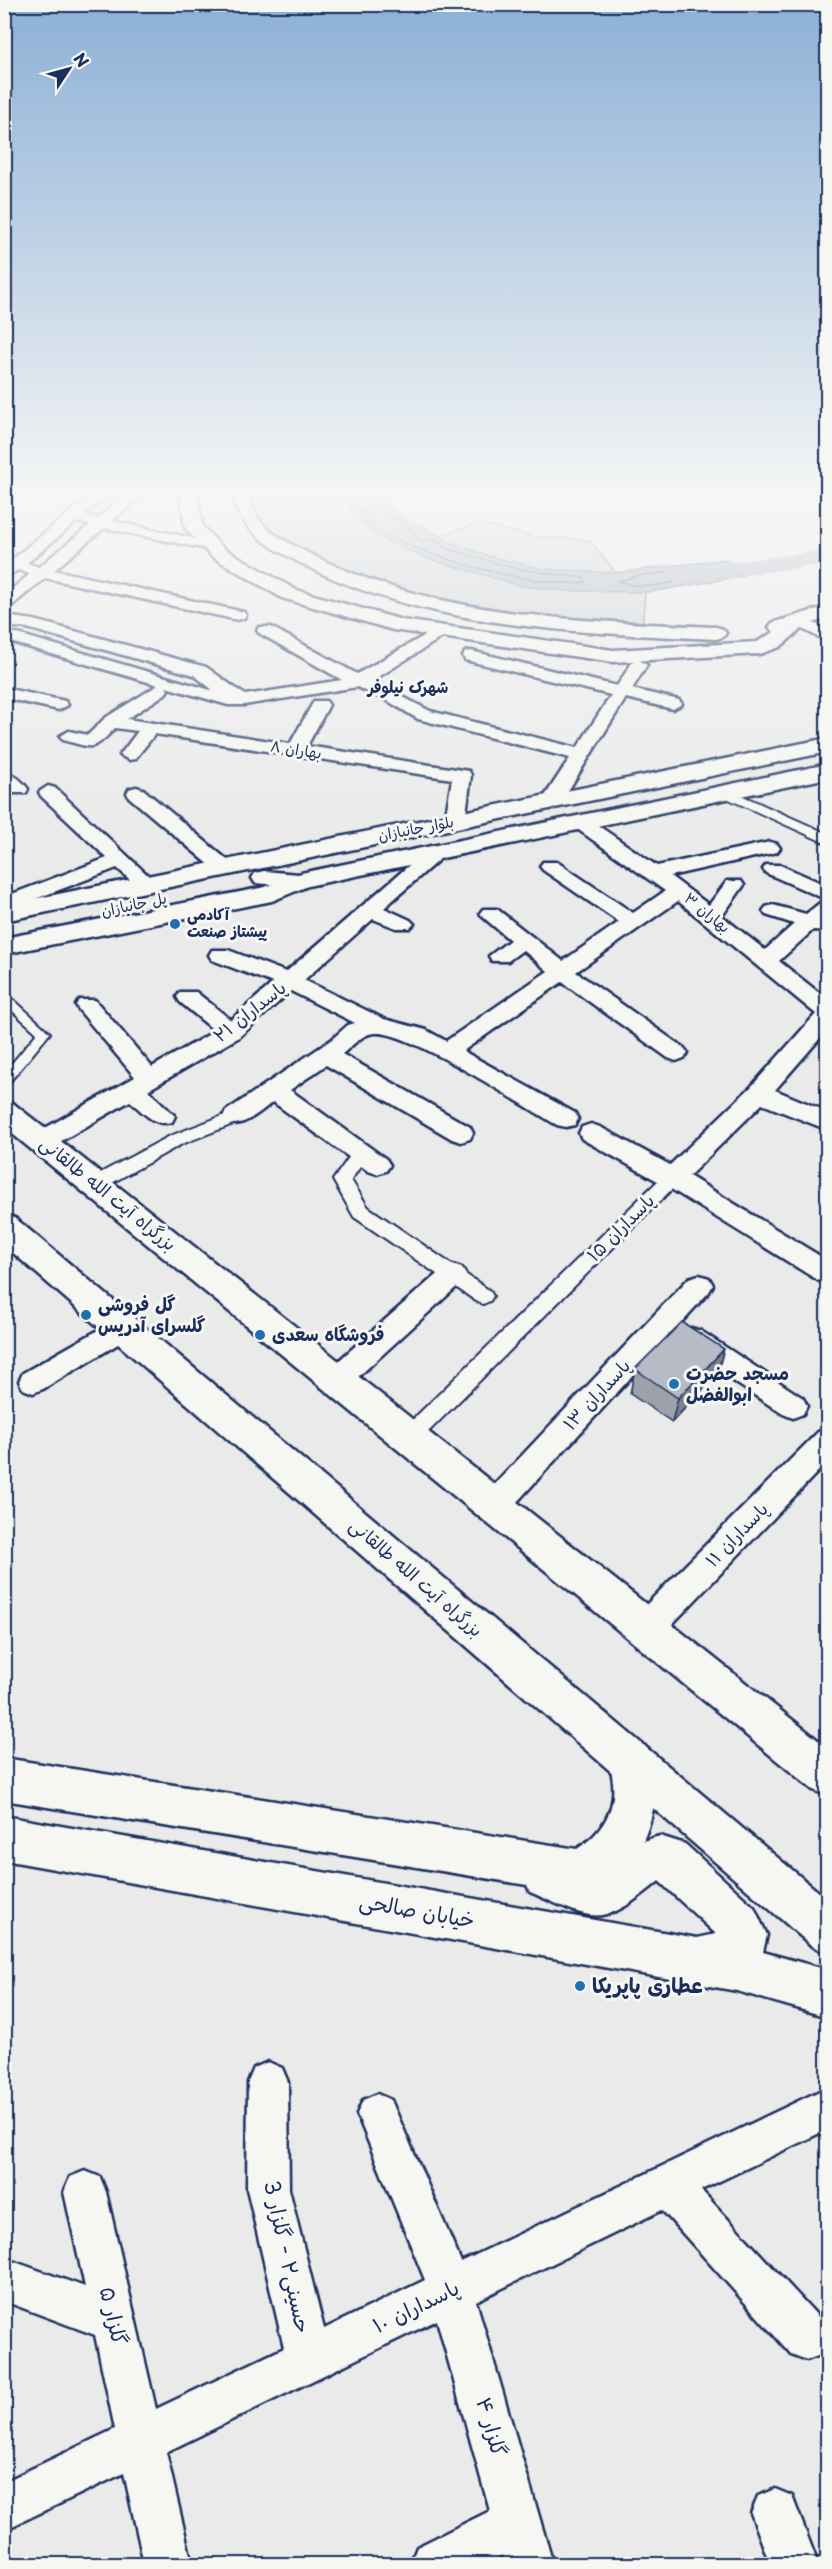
<svg xmlns="http://www.w3.org/2000/svg" width="832" height="2569" font-family="'Playpen Sans','Playpen Sans Arabic',sans-serif">
<style>
.green{fill:#caced5;stroke:#727e9a;stroke-width:1.5}
.water{fill:#a2aaba;stroke:#6c7995;stroke-width:1.5}
.lines{fill:none;stroke-linecap:round;stroke-linejoin:round}
.shore{stroke:#516083;stroke-width:1.5}
.river{fill:#a2aaba;fill-rule:evenodd}
.service-casing{stroke:#1b2f5e;stroke-width:4}
.pedestrian-casing{stroke:#1b2f5e;stroke-width:4}
.minor-casing{stroke:#1b2f5e;stroke-width:5}
.secondary-casing{stroke:#1b2f5e;stroke-width:5}
.primary-casing{stroke:#1b2f5e;stroke-width:5}
.trunk-casing{stroke:#1b2f5e;stroke-width:5}
.service{fill:#f6f6f2;fill-rule:evenodd}
.pedestrian{fill:#f6f6f2;fill-rule:evenodd}
.minor{fill:#f6f6f2;fill-rule:evenodd}
.secondary{fill:#f6f6f2;fill-rule:evenodd}
.primary{fill:#f6f6f2;fill-rule:evenodd}
.trunk{fill:#f6f6f2;fill-rule:evenodd}
.wall{fill:#9da1aa;stroke:#1b2f5e;stroke-width:1.5}
.shaded-wall{fill:#7f838b;stroke:#1b2f5e;stroke-width:1.5}
.building{fill:#b6bbc6;stroke:#1b2f5e;stroke-width:1.5}
.poi-dot{fill:#1f6fb2;stroke:#f6f6f2;stroke-width:2}
.labels{text-anchor:middle;stroke-width:6;stroke-linejoin:round;paint-order:stroke}
.far-street-label{font-size:15px;fill:#1b2f5e;stroke:#f6f6f2}
.far-poi-label{font-size:15px;font-weight:bold;fill:#1b2f5e;stroke:#f6f6f2;text-anchor:start}
.far-neighbourhood-label{font-size:16px;font-weight:bold;fill:#1b2f5e;stroke:#f6f6f2}
.street-label{font-size:18px;fill:#1b2f5e;stroke:#f6f6f2}
.poi-label{font-size:18px;font-weight:bold;fill:#1b2f5e;stroke:#f6f6f2;text-anchor:start}
.near-street-label{font-size:21px;fill:#1b2f5e;stroke:#f6f6f2}
.near-poi-label{font-size:21px;font-weight:bold;fill:#1b2f5e;stroke:#f6f6f2;text-anchor:start}
</style>
<rect width="100%" height="100%" fill="#e9eae9"/>
<filter id="ink" filterUnits="userSpaceOnUse"><feTurbulence type="fractalNoise" baseFrequency=".0167" numOctaves="2"/><feDisplacementMap in="SourceGraphic" scale="12" xChannelSelector="R" yChannelSelector="G"/><feConvolveMatrix kernelMatrix="1 2 1 2 8 2 1 2 1" color-interpolation-filters="sRGB"/></filter>
<g filter="url(#ink)">
<path class="green" d="M240 491H356L421 543 477 523 536 537 589 540 621 579 646 580 642 630 581 624 402 595 265 535 243 504Z"/>
<path class="water" d="M340 491H376L391 510 406 520 423 526 447 541 488 556 544 569 614 573 726 559 743 576 650 592 570 591 521 586 429 559 380 538 355 516Z"/>
<g class="lines">
<path class="shore" d="M347 491C355 504 363 518 375 527 411 555 542 590 586 582L584 578 517 569 449 549 434 540 419 541 409 528 385 513 372 491
M697 570 700 571 699 575C675 583 644 592 619 581L642 575Z"/>
<path class="river" d="M828 550V564L678 583 669 581 666 576 669 571 678 569Z"/>
<defs>
<path id="service" d="M10 999 14 1000 50 1033 8 1084 4 1085V1073L37 1033 8 1007 4 1008V1001Z"/>
<path id="pedestrian" d="M725 788 828 834V844L720 795 718 792Z
M235 1111 241 1113 244 1117 241 1121 182 1144 101 1189H89L86 1184 89 1179 170 1136Z
M360 1148 366 1150 369 1154 351 1180 368 1207 490 1291 493 1296 490 1301 483 1304 476 1301 354 1217 333 1180 354 1150Z
M672 1171 678 1173 681 1178 678 1183 417 1443 409 1446 401 1443 398 1437 401 1431 666 1173Z"/>
<path id="minor" d="M96 491H111L84 515 98 518 131 491H146L112 521 202 540 209 544 202 548 104 528 54 570 244 612 246 615 244 618 238 620 45 578 10 607 4 609V596L30 574 18 570 4 578V555L14 558ZM76 522 90 525 39 567 27 563Z
M165 491H181L174 495Z
M4 616 34 620 206 667 245 695 342 680 259 633 257 630 259 627H271L357 674 438 628 444 630 446 633 444 636 372 681 430 711 577 748 611 695 465 660 463 656 465 652 471 651 617 686 633 661 639 660 647 665 632 689 679 700 682 704 673 709 626 698 561 802 551 808 541 802 570 758 418 719 388 701 357 687 244 705H228L166 687 168 690 165 694 127 719 290 744 314 701H326L329 705 307 746 469 771 471 775 465 821 455 827 445 821 452 779 155 734 135 759 129 760 120 755 138 731 115 728C92 752 94 748 63 740L60 736 69 731 88 735 105 718 158 685 4 640V630L214 691 194 675 27 628 4 626Z
M799 616 828 630V642L793 624 791 621 793 618Z
M4 688 65 701 68 705 59 710 4 698Z
M8 773C17 776 23 782 28 789L26 793H12L4 786V774Z
M48 786 55 788 153 880 156 884 153 888H139L117 868 14 907 4 909V897L107 858 41 796 39 792Z
M136 787 143 789 232 864 235 868 232 872H218L129 797 127 793 129 789Z
M580 816 587 818 657 866 770 842 777 844 780 848 777 852 670 876 709 905 727 881H741L744 885 722 916 765 950 794 924 766 915 763 911 766 907 773 905 806 914 825 899 766 873 763 869 766 865H780L828 886V917L824 920 828 921V931L813 930 779 961 828 1000V1029L775 1090 828 1112V1130L762 1104 689 1176 828 1261V1284L819 1281 663 1184 582 1139 579 1133 582 1127 591 1124 600 1127 670 1165 751 1087 816 1014 678 901 576 972 684 1048 688 1053 684 1058 676 1061 668 1058 562 982 463 1051 575 1113 578 1119 575 1125 566 1127 557 1125C522 1105 410 1031 376 1033 362 1033 353 1046 342 1054L470 1127 473 1133 470 1139 461 1142 452 1139 326 1065 290 1090 386 1159 390 1165 386 1171 377 1174 368 1171 273 1102C259 1112 244 1128 226 1123L223 1117 226 1111 331 1040 348 1025 355 1023 291 991 239 1037 148 1090 175 1116 172 1122C154 1127 143 1112 130 1101L51 1147 42 1150 33 1147 30 1141 33 1135 135 1077 79 1010 76 1005 79 1000H95L152 1067 215 1031 180 1002 177 997 180 992H196L231 1020 273 983 212 960 209 955 212 950H228L286 972 429 848H443L446 852 443 856 384 908 410 920 414 924 410 928H396L373 919 304 980 384 1019 426 1030 446 1041 548 971 523 950 508 961H492L489 956 510 940 483 917 480 913 483 909H497L563 961 619 922 543 870 540 866 543 862H557L633 913 665 891 573 826 570 822 573 818Z
M453 1265 462 1268 466 1275 462 1282 347 1387 337 1391 327 1387 323 1379 327 1371 444 1268Z
M699 1275 709 1278 713 1285 709 1292 505 1515 494 1519 483 1515 479 1506 483 1497 689 1278Z
M123 1316 133 1319 137 1327 133 1335 43 1389 33 1393 23 1389 19 1381 23 1373Z
M691 1328 701 1331 803 1398 807 1406 803 1414 793 1418 783 1414 681 1347 677 1339 681 1331Z
M828 1429V1461L658 1639 646 1643 634 1639 630 1628 634 1617 818 1432Z
M268 2062 282 2068 288 2082 289 2189 324 2329 425 2280 357 2114 363 2100 377 2094 391 2100 461 2262 828 2087V2129L701 2190 823 2322 828 2334 823 2354 807 2360 791 2354 662 2210 476 2301 553 2564H505L503 2555 484 2564H410L417 2547 490 2511 437 2320 166 2452 192 2564H144L124 2473 4 2530V2482L115 2429 95 2335 4 2301V2258L85 2287 64 2192 70 2177 85 2171 100 2177 106 2192 156 2409 284 2348 247 2189 248 2082 254 2068Z
M775 2489 792 2496 818 2564H770L751 2513 758 2496Z"/>
<path id="secondary" d="M630 1740 645 1746C660 1781 657 1807 643 1841L660 1836 685 1844 754 1907 767 1935 763 1952 828 1970V2017L737 1991 4 1860V1816L697 1938 716 1934 659 1881C601 1929 596 1921 530 1892L527 1885 4 1800V1758L577 1849C601 1834 616 1811 613 1782 611 1767 609 1761 615 1746Z"/>
<path id="primary" d="M180 491H196L203 527 223 548 296 590 402 620 613 650 757 642 774 632 769 627 772 623 828 606V618L806 625 780 647 760 654 613 662 393 630 282 598 211 556 185 528Z
M231 491H248C250 499 252 509 257 516 267 533 288 542 304 551 429 617 578 621 716 627L723 629 726 633 723 637 716 639C579 633 420 628 297 561 265 544 239 529 231 491Z
M264 871 310 875 313 880 310 885 301 887 255 883 252 878 255 873Z"/>
<path id="trunk" d="M828 738V752L4 921V905Z
M828 764V778L308 886 272 901 4 954V938L265 887 301 873Z
M4 1101 14 1104 828 1748V1796L813 1790 4 1127Z
M4 1214 15 1218 828 1900V1953L812 1946 4 1245Z"/>
</defs>
<use href="#service" class="service-casing"/>
<use href="#pedestrian" class="pedestrian-casing"/>
<use href="#minor" class="minor-casing"/>
<use href="#secondary" class="secondary-casing"/>
<use href="#primary" class="primary-casing"/>
<use href="#trunk" class="trunk-casing"/>
<use href="#service" class="service"/>
<use href="#pedestrian" class="pedestrian"/>
<use href="#minor" class="minor"/>
<use href="#secondary" class="secondary"/>
<use href="#primary" class="primary"/>
<use href="#trunk" class="trunk"/>
</g>
<path class="wall" d="M635 1369 717 1374 672 1422 630 1394Z"/>
<path class="shaded-wall" d="M724 1349 717 1374 672 1422 678 1398Z"/>
<path class="building" d="M682 1322 724 1349 678 1398 635 1369Z"/>
</g>
<linearGradient id="sky" x2="0" y2="1"><stop stop-color="#8cb0d6"/><stop offset="0.58" stop-color="#f5f6f5"/><stop offset="1" stop-color="#f5f6f5" stop-opacity="0"/></linearGradient>
<rect width="832" height="850" fill="url(#sky)"/>
<g class="poi-dot">
<circle cx="175" cy="924" r="6"/>
<circle cx="86" cy="1315" r="6"/>
<circle cx="260" cy="1335" r="6"/>
<circle cx="674" cy="1384" r="6"/>
<circle cx="580" cy="1986" r="6"/>
</g>
<g class="labels">
<g class="far-street-label">
<text transform="translate(296 750) rotate(9)" y="5">بهاران ۸</text>
<text transform="translate(416 829) rotate(-11)" y="5">بلوار جانبازان</text>
<text transform="translate(134 905) rotate(-12)" y="5">پل جانبازان</text>
<text transform="translate(707 913) rotate(39)" y="5">بهاران ۳</text>
</g>
<g class="far-poi-label">
<text x="187" y="920">آکادمی<tspan x="187" dy="17">پیشتاز صنعت</tspan></text>
</g>
<g class="far-neighbourhood-label">
<text x="408" y="693">شهرک نیلوفر</text>
</g>
<g class="street-label">
<text transform="translate(250 1012) rotate(-38)" y="6">پاسداران ۲۱</text>
<text transform="translate(108 1194) rotate(39)" y="6">بزرگراه آیت الله طالقانی</text>
<text transform="translate(621 1228) rotate(-45)" y="6">پاسداران ۱۵</text>
<text transform="translate(597 1395) rotate(-47)" y="6">پاسداران ۱۳</text>
<text transform="translate(737 1535) rotate(-46)" y="6">پاسداران ١١</text>
<text transform="translate(416 1578) rotate(41)" y="6">بزرگراه آیت الله طالقانی</text>
</g>
<g class="poi-label">
<text x="98" y="1311">گل فروشی<tspan x="98" dy="21">گلسرای آدریس</tspan></text>
<text x="272" y="1341">فروشگاه سعدی</text>
<text x="686" y="1380">مسجد حضرت<tspan x="686" dy="21">ابوالفضل</tspan></text>
</g>
<g class="near-street-label">
<text transform="translate(417 1911) rotate(10)" y="7">خیابان صالحی</text>
<text transform="translate(287 2257) rotate(78)" y="7">حسینی۲ - گلزار 3</text>
<text transform="translate(416 2307) rotate(-26)" y="7">پاسداران ١٠</text>
<text transform="translate(113 2316) rotate(77)" y="7">گلزار ۵</text>
<text transform="translate(491 2427) rotate(74)" y="7">گلزار ۴</text>
</g>
<g class="near-poi-label">
<text x="592" y="1993">عطاری پاپریکا</text>
</g>
</g>
<rect width="832" height="2569" fill="none" stroke="#f6f6f2" stroke-width="24"/>
<rect x="12" y="12" width="808" height="2545" fill="none" stroke="#1b2f5e" stroke-width="2" filter="url(#ink)"/>
<g transform="translate(69 69) rotate(54)" stroke="#f6f6f2" stroke-width="4.5" paint-order="stroke">
<path d="M0-4.5L10 22L0 15L-10 22Z" fill="#1b2f5e"/>
<text y="-9" font-size="16" font-weight="bold" text-anchor="middle" fill="#1b2f5e">N</text>
</g>
</svg>
